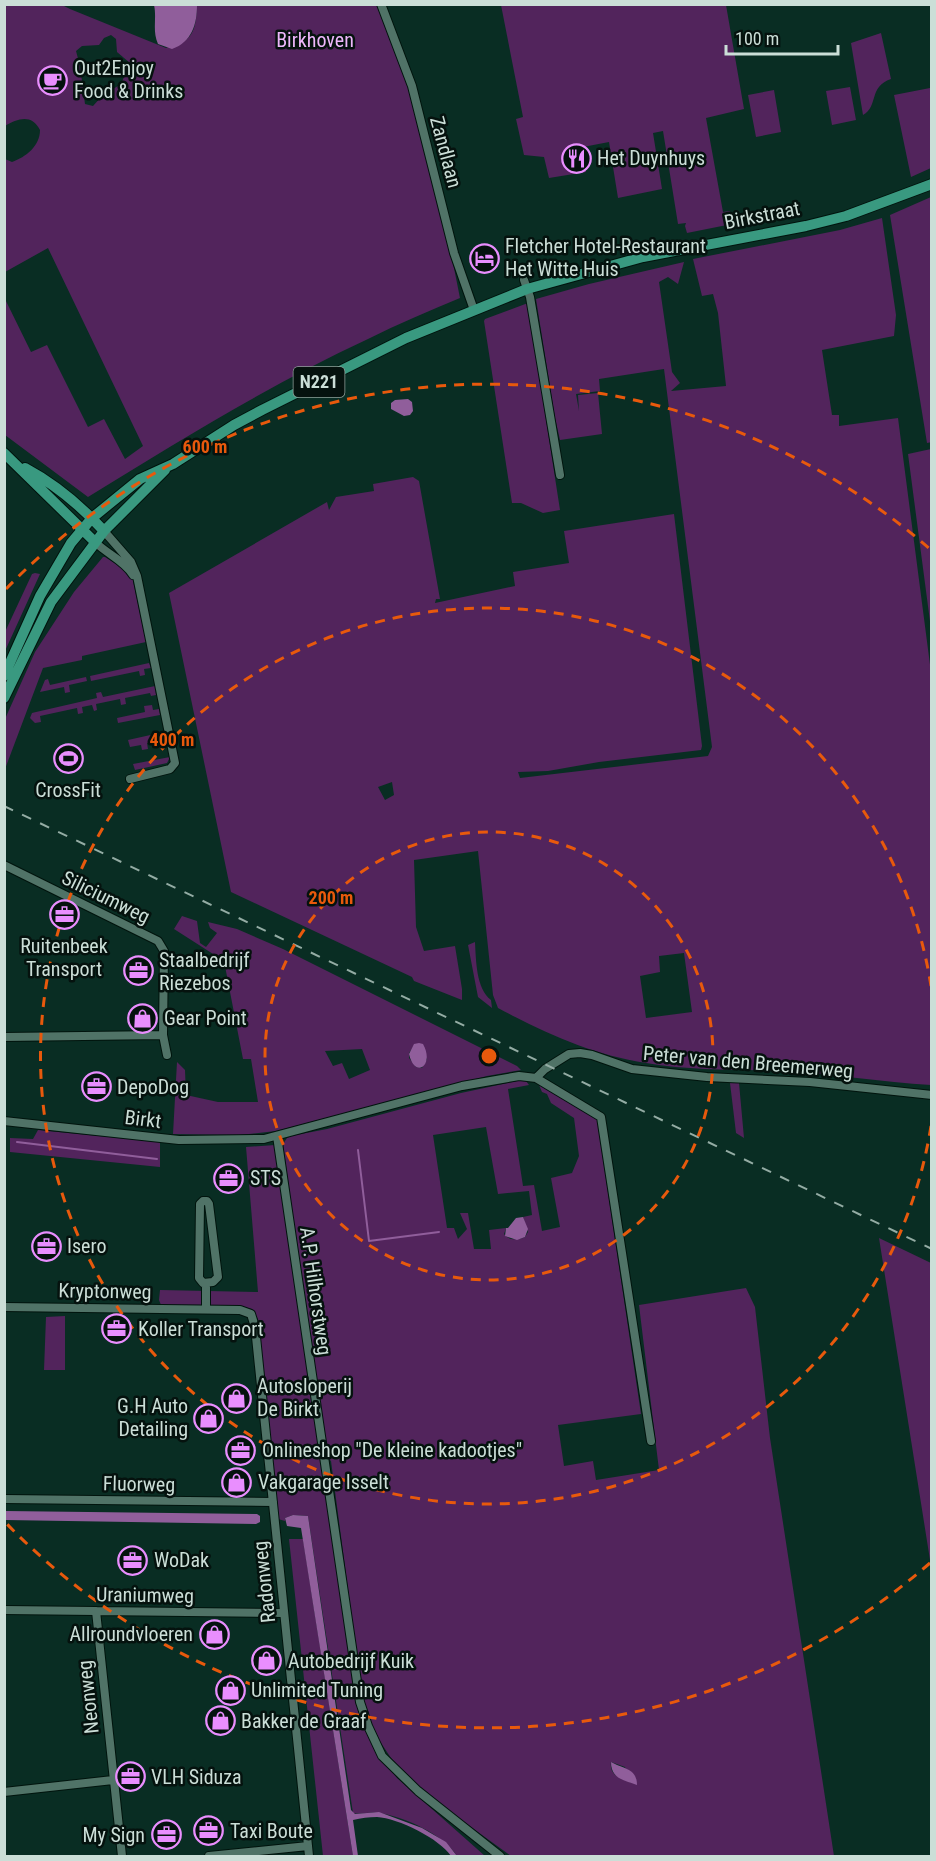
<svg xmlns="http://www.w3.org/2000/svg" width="936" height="1861" font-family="'Roboto Condensed',sans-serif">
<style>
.green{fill:#52245c;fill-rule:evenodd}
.water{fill:#905e9b}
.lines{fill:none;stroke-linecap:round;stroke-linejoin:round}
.stream{stroke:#905e9b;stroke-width:2}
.minor-casing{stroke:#00140d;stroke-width:10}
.major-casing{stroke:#00140d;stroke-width:12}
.minor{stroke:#507367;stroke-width:8}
.major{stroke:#399980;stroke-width:10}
.rail{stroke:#94aca4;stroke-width:2;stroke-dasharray:10 10;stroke-linecap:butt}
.ring{fill:none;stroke:#e8590c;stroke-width:3;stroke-dasharray:10 8}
.labels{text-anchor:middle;stroke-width:5;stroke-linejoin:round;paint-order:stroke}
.shield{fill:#05120e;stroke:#90a19b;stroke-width:1.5}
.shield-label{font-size:18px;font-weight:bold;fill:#cbded7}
.park-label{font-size:20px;fill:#eeb7fb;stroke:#05120e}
.poi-label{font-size:20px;fill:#cbded7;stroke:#05120e;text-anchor:start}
.street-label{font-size:20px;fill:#cbded7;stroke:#05120e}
.centre{fill:#e8590c;stroke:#05120e;stroke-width:3}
.ring-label{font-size:18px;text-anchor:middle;font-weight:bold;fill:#e8590c;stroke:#05120e;stroke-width:5;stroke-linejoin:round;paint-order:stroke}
</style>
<rect width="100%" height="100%" fill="#092d23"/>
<path class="green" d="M5 5H62L70 9 166 48C193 42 196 31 197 5H377L423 113 460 298C429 311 398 324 368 339 271 384 179 441 88 497L5 435V299L31 352 47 345 88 427 104 419 125 459 143 446 48 248 5 272V159L12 162C26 157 40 146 40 130 32 114 18 118 5 126ZM111 35 116 39 117 52 130 63 121 84 102 96 93 106 85 104 80 66 76 51 82 46 99 45 104 38Z
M501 5H726L744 109 706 118 723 212 730 211 732 224 687 233 685 226 686 223 678 224 663 131 653 133 662 189 618 198 609 142 583 147 586 172 549 178 544 157 524 155 516 119 523 117Z
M881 33 891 79C868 87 879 106 863 115L851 43Z
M850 87 856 120 832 125 826 91Z
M930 88 931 168 911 177 894 95Z
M774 90 781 132 756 137 748 95Z
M931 197 932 442 927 443 890 215Z
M882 218 896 315 894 336 822 350 832 415H839V426L898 418 932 680 931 1085C882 1082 832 1074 782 1071 737 1069 691 1071 646 1063 593 1055 545 1033 498 1008L493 995 478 851 414 860 416 927 424 951 455 946 462 989V1000L414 981 412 977 231 892 169 593 327 502 329 510 336 497 374 491 373 484 413 477 419 481 440 599H436L435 603 515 586 513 572 569 563 564 531 674 514 702 746 701 750 599 762 548 771 518 772 520 778 708 756 712 747 664 369 599 379 600 391 576 394 579 411 578 395 598 393 602 434 560 440 555 418 536 299 589 284 684 262 678 284 668 277 659 282 672 372 680 383 671 391 726 386 718 313 713 294 702 296 693 259 840 230ZM392 782 394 795 385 800 378 787ZM684 953 692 1012 646 1018 640 976 660 972 659 956Z
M528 303 560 510 543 513 521 503H512L484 321 485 319Z
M931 449H932L931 629 908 454Z
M103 557H105L130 573 132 576 146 642 82 656V660L43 668 5 769V719L35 652 74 592Z
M35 573 40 574 5 651V632L32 574Z
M149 663 151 668 144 669 145 675 140 676 139 671 91 681 90 676Z
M86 677 87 681 69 685 70 692 65 693 64 687 40 692 45 680 48 679 50 685Z
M155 686 156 695 151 696 150 693 125 698 126 704 121 705 120 699 96 704 97 710 94 711 92 705 82 707 83 713 78 714 77 708 40 716 41 722 35 723 30 718 32 713 36 712 97 698 96 693 101 692 103 697Z
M152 705 153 710 159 709 160 715 118 723 117 718 145 712 144 706Z
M164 732 165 739 147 743 148 749 142 750 141 745 130 747 128 740Z
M170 757 167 763 135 770 133 764Z
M182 916 197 921 200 943 206 947 217 933 210 928 208 922 237 929 283 949 517 1066 521 1070 487 1076 276 1131 240 1135 173 1134 177 1062 185 1070 186 1095 218 1102H258L251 1059H243L224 961 174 929ZM415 1044 427 1059 422 1068 416 1067 409 1058V1053ZM362 1049 370 1070 349 1079 342 1063 333 1066 325 1051Z
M475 942C476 960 476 989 491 1000L492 1008 478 997 468 945Z
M517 1081H526L529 1085 508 1089 523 1186 534 1185 542 1231 560 1227 551 1178 572 1173 579 1156 574 1118 551 1103 547 1094 542 1092 539 1085 597 1119 641 1414 558 1425 564 1466 593 1461 596 1480 659 1470 639 1305 746 1288 755 1307 770 1438 834 1856H511L453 1814 406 1775 391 1758 379 1740 370 1722 362 1695 331 1461 326 1456 283 1144 287 1138 291 1136 327 1129 461 1093ZM486 1127 498 1194 529 1191 532 1215 523 1217 528 1232 525 1237C518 1240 509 1241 504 1234L506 1228 489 1230 491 1249H474L468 1213H460L467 1229 458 1239 454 1228H447L433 1135ZM611 1762 625 1767 632 1783C621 1778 609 1776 611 1762Z
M730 1083H739L744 1138 736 1133Z
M38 1130 160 1142V1167L10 1152V1138L33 1139Z
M275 1145 362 1724 381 1758 397 1778 485 1856H457C444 1835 405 1817 380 1813 371 1811 361 1815 353 1813L308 1516 293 1515 285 1518V1521L278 1519 258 1319 252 1309 244 1307 161 1305 159 1300 160 1290 258 1292 246 1147Z
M879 1238 931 1263V1565L930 1560Z
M65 1316V1370H44L46 1317Z
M289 1539H303L353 1856H323Z"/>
<path class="water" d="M154 5H197C197 24 192 42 172 49L158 44C152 31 157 18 154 5Z
M408 399 412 402 413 411 410 415 404 416 391 409V403L395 400Z
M419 1043 423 1044C435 1065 415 1080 409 1054L414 1044Z
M523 1217 528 1229 525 1237 517 1240 505 1236 506 1228H508L516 1218Z
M5 1511 257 1514 260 1516V1522L256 1524 5 1520Z
M293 1515 308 1516 351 1810 355 1814 379 1812 422 1828 446 1842 457 1856H451C440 1839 398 1818 377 1817 369 1817 361 1818 353 1820L358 1856H353L301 1528 287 1526 285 1518Z
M611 1762C623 1769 637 1768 637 1785 624 1780 611 1779 611 1762Z"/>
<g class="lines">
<path class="stream" d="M17 1142 157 1159
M358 1150 369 1241 439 1232"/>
<defs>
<path id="minor" d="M381 4 412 86 454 253 474 310
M524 280 530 297 560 475
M104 531 131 562 137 576 175 763 170 769 130 779
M95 542C107 554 125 561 133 575
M4 865 158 941 164 951 163 1035 4 1037
M163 1035 167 1055
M536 1078 601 1117 651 1441
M4 1121 179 1140 264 1139 462 1086 519 1076 536 1078 545 1069 569 1054 580 1053 592 1055 632 1069 707 1077 810 1082 932 1095
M277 1136 360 1702 368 1726 382 1756 418 1791 500 1856
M203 1201H207L209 1204 218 1277 213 1282 203 1283 199 1278 200 1204Z
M4 1307 240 1310 251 1314 255 1327 308 1846
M206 1309V1283
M4 1499 273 1502
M4 1610 284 1613
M96 1611 122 1856
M4 1792 113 1780
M209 1856 308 1846 309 1856"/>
<path id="major" d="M4 453 95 542
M25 468C55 484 81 506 104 531
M4 676 40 596 71 543 92 518 140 479 173 464 234 425 262 410 406 338 527 289 643 257 806 226 846 216 932 184
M4 698 51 602 104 531 165 470"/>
</defs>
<use href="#minor" class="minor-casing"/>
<use href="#major" class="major-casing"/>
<use href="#minor" class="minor"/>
<use href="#major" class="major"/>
<path class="rail" d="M4 806 932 1249"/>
</g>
<g class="ring">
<circle cx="489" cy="1056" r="224"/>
<path d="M931 1126A448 448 0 1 1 931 986"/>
<path d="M930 1563A672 672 0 0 1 6 1523M6 589A672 672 0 0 1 930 549"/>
</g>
<defs>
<symbol id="cafe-ring" viewBox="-11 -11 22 22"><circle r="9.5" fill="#05120e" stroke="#e98efe" stroke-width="1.5"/><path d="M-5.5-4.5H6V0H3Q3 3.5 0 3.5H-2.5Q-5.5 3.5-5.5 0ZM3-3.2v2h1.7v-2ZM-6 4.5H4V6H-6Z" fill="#e98efe"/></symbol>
<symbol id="restaurant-ring" viewBox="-11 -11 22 22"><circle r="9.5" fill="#05120e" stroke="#e98efe" stroke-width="1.5"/><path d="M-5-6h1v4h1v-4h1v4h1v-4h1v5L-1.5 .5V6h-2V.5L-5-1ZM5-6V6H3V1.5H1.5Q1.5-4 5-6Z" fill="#e98efe"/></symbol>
<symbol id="hotel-ring" viewBox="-11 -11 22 22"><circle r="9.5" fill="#05120e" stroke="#e98efe" stroke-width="1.5"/><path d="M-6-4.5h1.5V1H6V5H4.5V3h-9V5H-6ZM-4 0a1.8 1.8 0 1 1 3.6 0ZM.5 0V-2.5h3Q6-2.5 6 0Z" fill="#e98efe"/></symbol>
<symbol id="stadium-ring" viewBox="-11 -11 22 22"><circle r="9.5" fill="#05120e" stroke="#e98efe" stroke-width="1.5"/><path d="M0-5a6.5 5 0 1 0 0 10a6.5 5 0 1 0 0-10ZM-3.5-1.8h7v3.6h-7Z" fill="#e98efe"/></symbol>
<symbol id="office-ring" viewBox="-11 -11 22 22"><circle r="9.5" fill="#05120e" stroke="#e98efe" stroke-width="1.5"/><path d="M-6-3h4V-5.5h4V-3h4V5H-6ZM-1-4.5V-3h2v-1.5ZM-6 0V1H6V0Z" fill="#e98efe"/></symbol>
<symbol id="shop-ring" viewBox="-11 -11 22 22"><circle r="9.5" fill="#05120e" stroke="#e98efe" stroke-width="1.5"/><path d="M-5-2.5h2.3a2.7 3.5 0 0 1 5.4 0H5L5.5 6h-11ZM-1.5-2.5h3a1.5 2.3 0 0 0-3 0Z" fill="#e98efe"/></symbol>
</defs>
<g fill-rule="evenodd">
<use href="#cafe-ring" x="36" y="64" width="33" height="33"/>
<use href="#restaurant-ring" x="560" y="142" width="33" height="33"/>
<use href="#hotel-ring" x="468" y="242" width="33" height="33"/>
<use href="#stadium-ring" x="52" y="742" width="33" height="33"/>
<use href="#office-ring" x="48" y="898" width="33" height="33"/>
<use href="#office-ring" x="122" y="954" width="33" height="33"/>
<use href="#shop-ring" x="126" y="1002" width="33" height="33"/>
<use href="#office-ring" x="80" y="1070" width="33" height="33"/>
<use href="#office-ring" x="212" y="1162" width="33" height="33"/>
<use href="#office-ring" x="30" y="1230" width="33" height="33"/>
<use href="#office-ring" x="100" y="1312" width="33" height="33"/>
<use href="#shop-ring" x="220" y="1382" width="33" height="33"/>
<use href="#shop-ring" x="192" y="1402" width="33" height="33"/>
<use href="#office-ring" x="224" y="1434" width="33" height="33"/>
<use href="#shop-ring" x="220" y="1466" width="33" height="33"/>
<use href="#office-ring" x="116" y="1544" width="33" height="33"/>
<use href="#shop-ring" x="198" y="1618" width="33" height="33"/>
<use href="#shop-ring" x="250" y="1644" width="33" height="33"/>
<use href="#shop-ring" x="214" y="1674" width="33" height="33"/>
<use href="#shop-ring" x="204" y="1704" width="33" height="33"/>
<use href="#office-ring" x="114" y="1760" width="33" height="33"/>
<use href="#office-ring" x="192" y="1814" width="33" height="33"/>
<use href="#office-ring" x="150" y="1818" width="33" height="33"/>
</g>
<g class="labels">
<rect class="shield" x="293.5" y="367" width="51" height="30" rx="4.5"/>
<g class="shield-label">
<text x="319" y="388">N221</text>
</g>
<g class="park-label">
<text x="315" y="47">Birkhoven</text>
</g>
<g class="poi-label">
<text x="74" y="75">Out2Enjoy<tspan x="74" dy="23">Food &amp; Drinks</tspan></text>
<text x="597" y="165">Het Duynhuys</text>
<text x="505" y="253">Fletcher Hotel-Restaurant<tspan x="505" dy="23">Het Witte Huis</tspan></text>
<text x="68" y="797" text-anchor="middle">CrossFit</text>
<text x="64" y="953" text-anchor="middle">Ruitenbeek<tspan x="64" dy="23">Transport</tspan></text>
<text x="159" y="967">Staalbedrijf<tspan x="159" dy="23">Riezebos</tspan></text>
<text x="164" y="1025">Gear Point</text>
<text x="117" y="1094">DepoDog</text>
<text x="250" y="1185">STS</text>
<text x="67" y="1253">Isero</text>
<text x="138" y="1336">Koller Transport</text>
<text x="257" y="1393">Autosloperij<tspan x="257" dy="23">De Birkt</tspan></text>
<text x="188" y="1413" text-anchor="end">G.H Auto<tspan x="188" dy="23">Detailing</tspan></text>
<text x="262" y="1457">Onlineshop "De kleine kadootjes"</text>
<text x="258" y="1489">Vakgarage Isselt</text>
<text x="154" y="1567">WoDak</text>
<text x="193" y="1641" text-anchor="end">Allroundvloeren</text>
<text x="288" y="1668">Autobedrijf Kuik</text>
<text x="251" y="1697">Unlimited Tuning</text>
<text x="241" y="1728">Bakker de Graaf</text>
<text x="151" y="1784">VLH Siduza</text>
<text x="230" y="1838">Taxi Boute</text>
<text x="145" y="1842" text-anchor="end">My Sign</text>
</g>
<g class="street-label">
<text transform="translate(446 152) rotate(75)" y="7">Zandlaan</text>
<text transform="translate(762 215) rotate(-11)" y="7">Birkstraat</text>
<text transform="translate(106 897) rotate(26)" y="7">Siliciumweg</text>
<text transform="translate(748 1062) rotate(5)" y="7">Peter van den Breemerweg</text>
<text transform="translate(143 1119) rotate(7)" y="7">Birkt</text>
<text transform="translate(105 1291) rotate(1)" y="7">Kryptonweg</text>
<text transform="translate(316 1291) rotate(82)" y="7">A.P. Hilhorstweg</text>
<text transform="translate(139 1484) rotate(1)" y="7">Fluorweg</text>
<text transform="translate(264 1582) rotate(-96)" y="7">Radonweg</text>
<text transform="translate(145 1595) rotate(1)" y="7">Uraniumweg</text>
<text transform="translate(88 1697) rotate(-96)" y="7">Neonweg</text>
</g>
</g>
<circle cx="489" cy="1056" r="9" class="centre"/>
<g class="ring-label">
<text x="205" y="453">600 m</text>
<text x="172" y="746">400 m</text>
<text x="331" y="904">200 m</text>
</g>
<rect width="936" height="1861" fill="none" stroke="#cbded7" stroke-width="12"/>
<path d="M726 45v9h112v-9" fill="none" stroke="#cbded7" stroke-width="3"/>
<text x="735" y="45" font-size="18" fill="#cbded7" stroke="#05120e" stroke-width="4.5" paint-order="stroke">100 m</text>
</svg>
